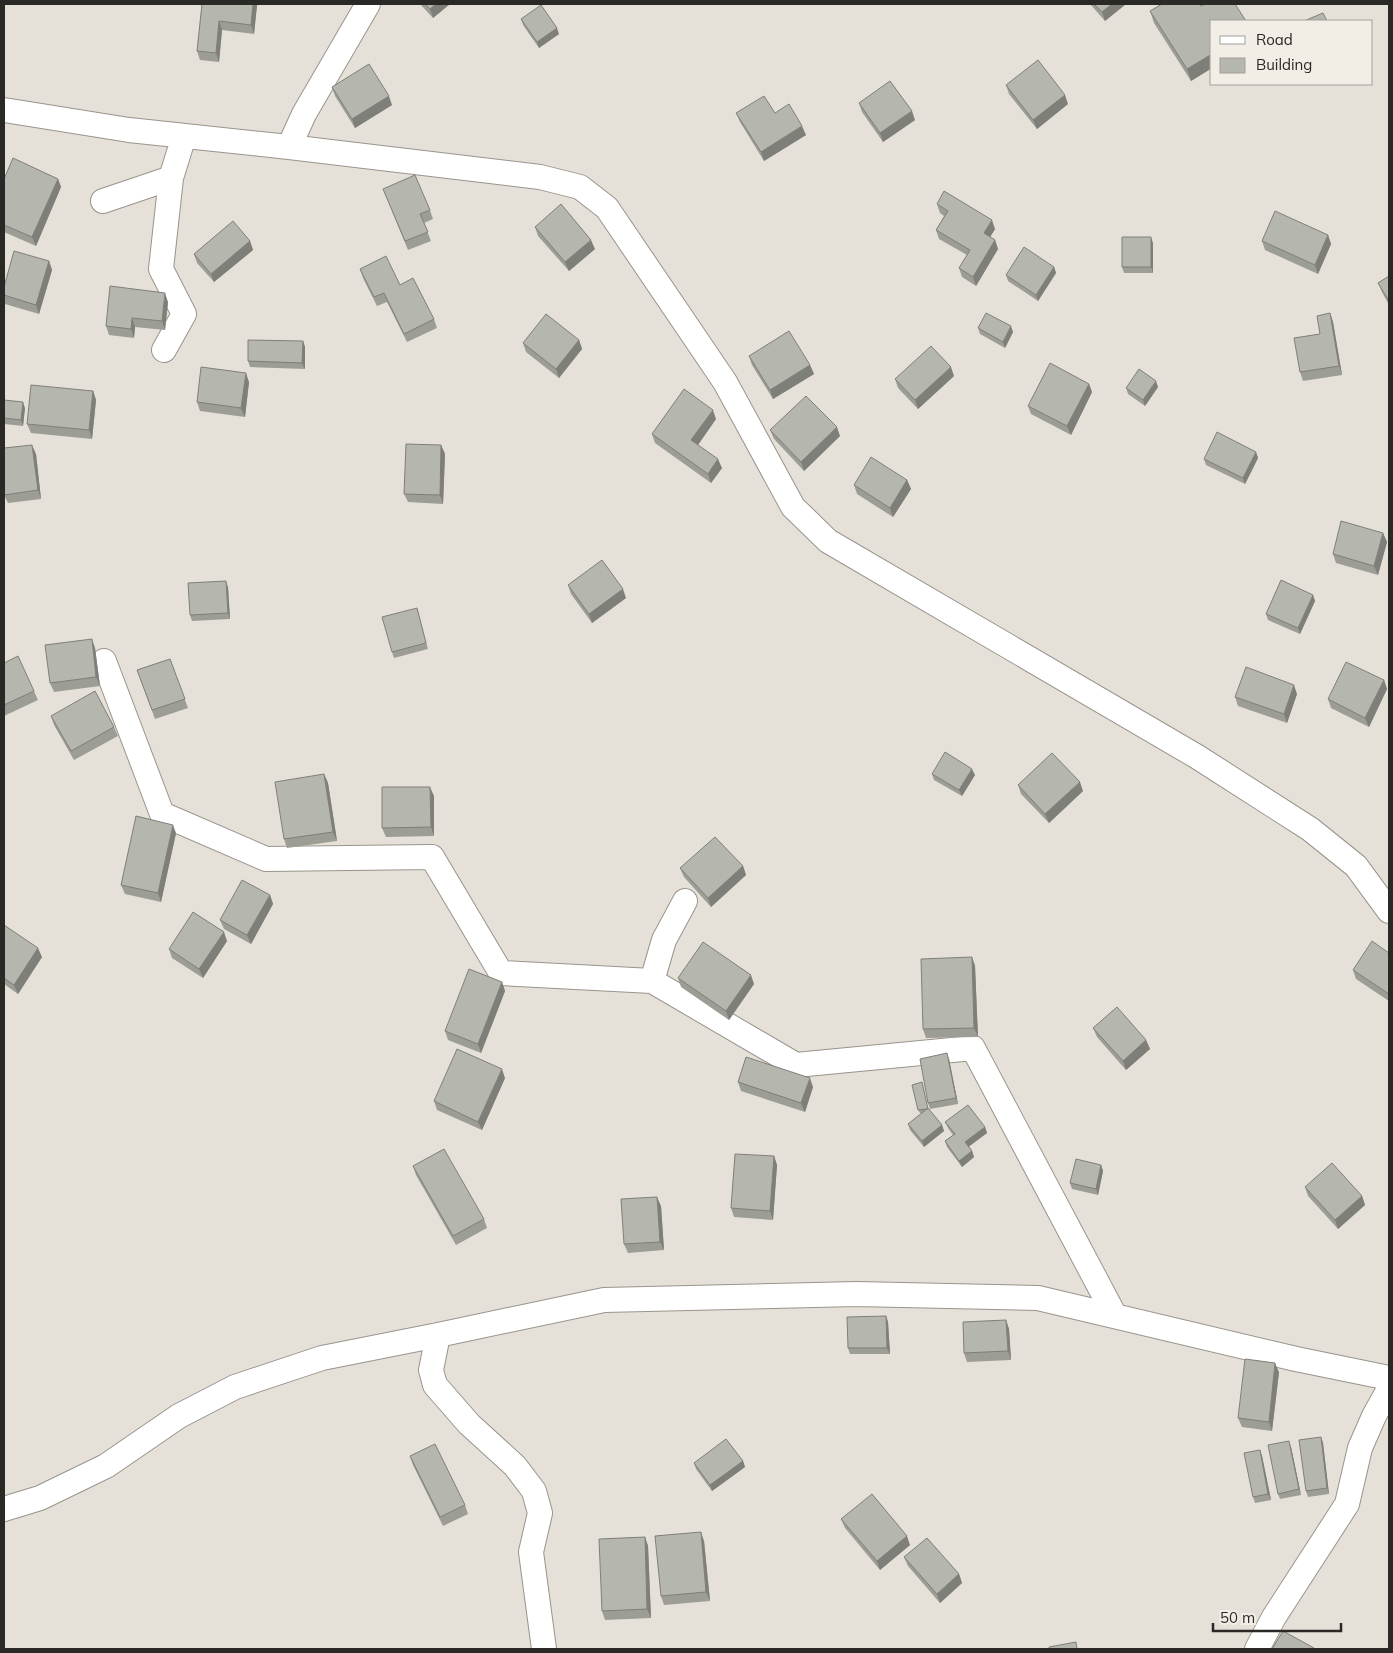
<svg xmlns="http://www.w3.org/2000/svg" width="1393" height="1653" font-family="Mulish,sans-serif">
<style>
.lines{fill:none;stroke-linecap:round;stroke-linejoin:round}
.minor-casing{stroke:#99948c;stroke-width:26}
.minor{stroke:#fff;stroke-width:24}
.wall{fill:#9c9d95}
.shaded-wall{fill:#7f7f79}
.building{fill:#b5b6ad;stroke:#7f7f79}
</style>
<rect width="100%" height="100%" fill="#e6e1d8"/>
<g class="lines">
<defs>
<path id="minor" d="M4 110 129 130 289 147 540 177 580 187 607 208 725 382 793 507 828 541 1196 756 1310 829 1356 866 1389 911
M289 147 304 114 368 4
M103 201 171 178 184 136
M164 350 184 314 161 269 171 178
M104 661 162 814 266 859 432 857 501 973 652 981 796 1065 973 1048 1115 1316
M652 981 664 940 685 901
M438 1335 431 1370 435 1385 469 1424 515 1466 534 1491 540 1513 531 1552 544 1649
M4 1509 40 1498 106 1466 179 1416 235 1387 322 1358 438 1335 604 1300 856 1294 1038 1298 1296 1359 1389 1378
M1257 1649 1274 1617 1347 1504 1360 1448 1374 1416 1389 1389"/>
</defs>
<use href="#minor" class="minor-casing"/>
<use href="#minor" class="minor"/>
</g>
<path class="wall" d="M202 4H256L257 5 254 34 222 30 219 62 200 60 197 51Z
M420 4H450L433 18Z
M905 4H931V5H906Z
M1090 4H1126L1105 21Z
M1201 6 1212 21V68L1191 81 1154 23 1150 11Z
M521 19 559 34 539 48 523 25Z
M1006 85 1068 104 1037 129 1009 94Z
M332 87 392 105 355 128 335 96Z
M859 103 915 120 883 142 862 112Z
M736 113H775L806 135 764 161 740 122Z
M4 179H58L61 187 36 246 4 232Z
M383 189 430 210 433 219 424 223 431 241 408 250Z
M937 204 995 229 990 237 995 240 998 249 976 286 962 277 959 268 967 255 939 239 936 230 944 216 940 213Z
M535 227 595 249 569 271 538 236Z
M1328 235 1331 244 1318 274 1265 250 1262 241Z
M250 241 253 250 214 282 197 263 194 254Z
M1153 243V273H1124L1122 267Z
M49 261 52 270 39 314 5 304 4 301V287Z
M1054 267 1056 273 1038 301 1008 281 1006 275Z
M360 269 434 319 437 328 407 342 387 302 377 306 363 278Z
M1389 276V305L1382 292 1378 283Z
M168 302 165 330 135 327 134 338 109 335 106 326Z
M1330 313 1333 322 1342 375 1303 381 1300 372Z
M978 328 1013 332 1005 348 980 334Z
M579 340 582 349 559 378 526 352 523 343Z
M303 341 305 347V369L250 367 248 361Z
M749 356 810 365 814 374 773 399 752 365Z
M954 376 918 409 898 388 895 379Z
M249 382 245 417 200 411 197 402Z
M1089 384 1092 392 1071 435 1031 414 1028 406Z
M1158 387 1145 406 1128 394 1126 388Z
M93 391 96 400 92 439 31 433 27 424Z
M4 400 25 408 23 426 4 424Z
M716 419 698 445 722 468 711 483 655 443 652 434Z
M770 430 840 436 804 471 774 439Z
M441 445 445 454 443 504 408 502 404 494Z
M1256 452 1258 458 1245 484 1206 465 1204 459Z
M36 454 41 499 8 503 4 495Z
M907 480 911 489 893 517 857 494 854 485Z
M1383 533 1387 542 1378 575 1336 563 1333 554Z
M568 585 626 598 592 623 571 594Z
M228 587 230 619 192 621 190 615Z
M1313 595 1315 601 1300 634 1268 620 1266 614Z
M417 608 428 649 394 658 392 652Z
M95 648 100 686 54 692 50 683Z
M170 659 188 708 155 719 137 670Z
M4 663 34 691 38 700 4 716Z
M1384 680 1387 689 1369 727 1331 708 1328 699Z
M1297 694 1287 723 1238 706 1235 697Z
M51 716 114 727 118 736 74 760 54 725Z
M324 774 328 783 337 841 287 848 284 839Z
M932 774 975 775 962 796 934 780Z
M1018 785 1083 791 1049 823 1021 794Z
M434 796V836L386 837 382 828Z
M176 833 161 902 125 894 121 885Z
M743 866 746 875 711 907 684 877 680 868Z
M270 895 273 904 251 944 224 929 220 920Z
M4 925 42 957 18 994 4 984Z
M227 941 203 978 172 958 169 949Z
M1389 953V1001L1356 979 1353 970Z
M972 957 975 966 978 1037 926 1038 923 1029Z
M678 978 754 984 729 1020 681 987Z
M502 982 505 991 481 1053 448 1040 445 1031Z
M1093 1028 1146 1040 1150 1049 1126 1070 1097 1037Z
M949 1059 958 1104 930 1109 928 1103Z
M505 1078 482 1130 437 1110 434 1101Z
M738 1082 813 1087 805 1112 741 1091Z
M922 1082 928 1109 942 1125 944 1131 924 1147 910 1130 908 1124 922 1113H920L918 1110Z
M945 1122 985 1127 987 1133 969 1146 972 1151 974 1157 962 1167 947 1147 945 1141 953 1135 948 1128Z
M774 1156 777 1165 773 1220 734 1217 731 1208Z
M1101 1165 1103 1171 1098 1195 1072 1189 1070 1183Z
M413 1166 484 1219 487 1228 456 1245 416 1175Z
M1305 1187 1362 1196 1365 1205 1338 1229 1308 1196Z
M661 1206 664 1250 628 1253 624 1244Z
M886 1316 888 1322 890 1354H850L848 1348Z
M1006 1320 1009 1329 1011 1360 967 1362 964 1353Z
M1279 1372 1272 1431 1242 1427 1238 1418Z
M1321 1437 1323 1443 1329 1494 1308 1497 1306 1491Z
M1291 1447 1301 1495 1280 1499 1278 1494Z
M1260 1450 1262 1456 1271 1500 1255 1503 1253 1497Z
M410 1456 465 1505 468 1514 443 1526 413 1465Z
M743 1461 745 1467 712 1491 696 1469 694 1463Z
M841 1519 910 1545 880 1570 845 1528Z
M645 1537 648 1546 651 1618 605 1620 602 1611Z
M704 1541 710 1601 664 1605 661 1596Z
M904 1557 959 1574 962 1583 940 1603 908 1566Z"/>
<path class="shaded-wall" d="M253 4H256L257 5 254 34 251 25Z
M436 4H450L433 18 430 9Z
M1112 4H1126L1105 21 1102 12Z
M219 21 222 30 219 62 216 53Z
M557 28 559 34 539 48 537 42Z
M1212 54V68L1191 81 1187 69Z
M1065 95 1068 104 1037 129 1033 120Z
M389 96 392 105 355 128 352 119Z
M912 111 915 120 883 142 880 133Z
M802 126 806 135 764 161 761 152Z
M58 179 61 187 36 246 32 237Z
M992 220 995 229 987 242 984 233Z
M1328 235 1331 244 1318 274 1315 265Z
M1151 237 1153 243V273L1151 267Z
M591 240 595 249 569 271 565 262Z
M995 240 998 249 976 286 973 277Z
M250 241 253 250 214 282 211 274Z
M49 261 52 270 39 314 36 305Z
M1054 267 1056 273 1038 301 1036 295Z
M165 293 168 302 165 330 162 321Z
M1330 313 1333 322 1342 375 1339 366Z
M132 318 135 327 134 338 131 329Z
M1011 326 1013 332 1005 348 1003 342Z
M579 340 582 349 559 378 556 369Z
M303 341 305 347V369L302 363Z
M810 365 814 374 773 399 770 390Z
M951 367 954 376 918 409 915 400Z
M246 373 249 382 245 417 241 408Z
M1156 381 1158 387 1145 406 1143 400Z
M1089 384 1092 392 1071 435 1067 426Z
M93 391 96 400 92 439 89 430Z
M23 402 25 408 23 426 21 420Z
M713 410 716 419 695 449 691 440Z
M837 427 840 436 804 471 801 462Z
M32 445 36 454 41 499 38 490Z
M441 445 445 454 443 504 440 495Z
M1256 452 1258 458 1245 484 1243 478Z
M718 459 722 468 711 483 708 474Z
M907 480 911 489 893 517 890 508Z
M1383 533 1387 542 1378 575 1374 566Z
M226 581 228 587 230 619 228 613Z
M623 589 626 598 592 623 589 614Z
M1313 595 1315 601 1300 634 1298 628Z
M92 639 95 648 100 686 96 677Z
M1384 680 1387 689 1369 727 1365 718Z
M1294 685 1297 694 1287 723 1284 714Z
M972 769 975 775 962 796 959 790Z
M324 774 328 783 337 841 333 832Z
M1080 782 1083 791 1049 823 1045 814Z
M430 787 434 796V836L431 827Z
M173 825 176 833 161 902 158 893Z
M743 866 746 875 711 907 708 898Z
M270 895 273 904 251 944 247 935Z
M224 932 227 941 203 978 199 969Z
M38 948 42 957 18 994 14 985Z
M972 957 975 966 978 1037 974 1028Z
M751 975 754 984 729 1020 726 1011Z
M502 982 505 991 481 1053 478 1044Z
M1146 1040 1150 1049 1126 1070 1123 1061Z
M947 1053 949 1059 958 1104 956 1098Z
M502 1069 505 1078 482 1130 478 1122Z
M810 1078 813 1087 805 1112 801 1103Z
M942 1125 944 1131 924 1147 922 1141Z
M985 1127 987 1133 967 1148 965 1142Z
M972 1151 974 1157 962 1167 959 1161Z
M774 1156 777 1165 773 1220 770 1211Z
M1101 1165 1103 1171 1098 1195 1096 1189Z
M1362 1196 1365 1205 1338 1229 1335 1220Z
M657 1197 661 1206 664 1250 660 1242Z
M886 1316 888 1322 890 1354 887 1348Z
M1006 1320 1009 1329 1011 1360 1008 1351Z
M1275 1363 1279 1372 1272 1431 1269 1422Z
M1321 1437 1323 1443 1329 1494 1327 1488Z
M1289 1441 1291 1447 1301 1495 1299 1489Z
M1260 1450 1262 1456 1271 1500 1268 1494Z
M743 1461 745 1467 712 1491 710 1485Z
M701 1532 704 1541 710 1601 706 1592Z
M907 1536 910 1545 880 1570 877 1561Z
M645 1537 648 1546 651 1618 647 1609Z
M959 1574 962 1583 940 1603 937 1594Z"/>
<path class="building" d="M202 4H253L251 25 219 21 216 53 197 51Z
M425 4H436L430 9Z
M1094 4H1112L1102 12Z
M1162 4H1200L1201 6 1205 4H1235L1246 21H1212V54L1187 69 1150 11Z
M541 5 557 28 537 42 521 19Z
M1323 13 1327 21H1304Z
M1038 60 1065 95 1033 120 1006 85Z
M369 64 389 96 352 119 332 87Z
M890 81 912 111 880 133 859 103Z
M764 96 775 113 789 104 802 126 761 152 736 113Z
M13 158 58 179 32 237 4 225V179Z
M415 175 430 210 420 214 428 232 405 241 383 189Z
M944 191 992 220 984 233 995 240 973 277 959 268 970 250 936 230 948 211 937 204Z
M561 204 591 240 565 262 535 227Z
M1275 211 1328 235 1315 265 1262 241Z
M233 221 250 241 211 274 194 254Z
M1122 237H1151V267H1122Z
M1024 247 1054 267 1036 295 1006 275Z
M14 251 49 261 36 305 4 295V287Z
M386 256 400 285 413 278 434 319 404 334 384 293 374 297 360 269Z
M1389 276V301L1378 283Z
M110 286 165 293 162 321 132 318 131 329 106 326Z
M986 313 1011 326 1003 342 978 328Z
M1330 313 1339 366 1300 372 1294 338 1320 334 1317 316Z
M546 314 579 340 556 369 523 343Z
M789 331 810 365 770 390 749 356Z
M248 340 303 341 302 363 248 361Z
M931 346 951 367 915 400 895 379Z
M1050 363 1089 384 1067 426 1028 406Z
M201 367 246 373 241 408 197 402Z
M1139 369 1156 381 1143 400 1126 388Z
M31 385 93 391 89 430 27 424Z
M684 389 713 410 691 440 718 459 708 474 652 434Z
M806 396 837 427 801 462 770 430Z
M4 400 23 402 21 420 4 418Z
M1217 432 1256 452 1243 478 1204 459Z
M406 444 441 445 440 495 404 494Z
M32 445 38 490 4 495V448Z
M871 457 907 480 890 508 854 485Z
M1341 521 1383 533 1374 566 1333 554Z
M602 560 623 589 589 614 568 585Z
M1281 580 1313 595 1298 628 1266 614Z
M226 581 228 613 190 615 188 583Z
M417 608 426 643 392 652 382 617Z
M92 639 96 677 50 683 45 645Z
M18 656 34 691 4 705V663Z
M170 659 185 699 152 710 137 670Z
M1346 662 1384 680 1365 718 1328 699Z
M1246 667 1294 685 1284 714 1235 697Z
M95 691 114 727 71 751 51 716Z
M945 752 972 769 959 790 932 774Z
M1052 753 1080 782 1045 814 1018 785Z
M324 774 333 832 284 839 275 782Z
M382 787H430L431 827 382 828Z
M136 816 173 825 158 893 121 885Z
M715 837 743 866 708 898 680 868Z
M242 880 270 895 247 935 220 920Z
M193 912 224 932 199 969 169 949Z
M4 925 38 948 14 985 4 978Z
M1372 941 1389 953V994L1353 970Z
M703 942 751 975 726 1011 678 978Z
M972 957 974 1028 923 1029 921 959Z
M469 969 502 982 478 1044 445 1031Z
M1117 1007 1146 1040 1123 1061 1093 1028Z
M457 1049 502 1069 478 1122 434 1101Z
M947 1053 956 1098 928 1103 920 1059Z
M746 1057 810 1078 801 1103 738 1082Z
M922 1082 928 1109 918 1110 912 1085Z
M968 1105 985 1127 965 1142 972 1151 959 1161 945 1141 955 1134 945 1122Z
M928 1108 942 1125 922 1141 908 1124Z
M444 1149 484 1219 453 1236 413 1166Z
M735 1154 774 1156 770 1211 731 1208Z
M1076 1159 1101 1165 1096 1189 1070 1183Z
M1332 1163 1362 1196 1335 1220 1305 1187Z
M657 1197 660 1242 624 1244 621 1199Z
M886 1316 887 1348H848L847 1317Z
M1006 1320 1008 1351 964 1353 963 1322Z
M1245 1359 1275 1363 1269 1422 1238 1418Z
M1321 1437 1327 1488 1306 1491 1299 1440Z
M726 1439 743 1461 710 1485 694 1463Z
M1289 1441 1299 1489 1278 1494 1268 1445Z
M435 1444 465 1505 440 1517 410 1456Z
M1260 1450 1268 1494 1253 1497 1244 1453Z
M872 1494 907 1536 877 1561 841 1519Z
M701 1532 706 1592 661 1596 655 1536Z
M645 1537 647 1609 602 1611 599 1539Z
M927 1538 959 1574 937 1594 904 1557Z
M1283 1631 1314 1648 1313 1649H1272Z
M1076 1642 1077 1649H1049V1647Z"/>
<rect width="1393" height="1653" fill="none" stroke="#2b2926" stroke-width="10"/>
<rect x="1210" y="20" width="162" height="65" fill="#f3eee5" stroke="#a39f99"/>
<rect x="1220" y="36" width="25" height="8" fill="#ffffff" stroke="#a39f99"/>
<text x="1256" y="45" font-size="15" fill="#2b2926">Road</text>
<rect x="1220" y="58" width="25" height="15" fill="#b5b6ad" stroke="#a39f99"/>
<text x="1256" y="70" font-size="15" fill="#2b2926">Building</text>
<path d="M1213 1623v8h128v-8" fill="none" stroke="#2b2926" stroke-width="2.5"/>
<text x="1220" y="1623" font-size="15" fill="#2b2926" stroke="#f3eee5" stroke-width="4" paint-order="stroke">50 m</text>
</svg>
